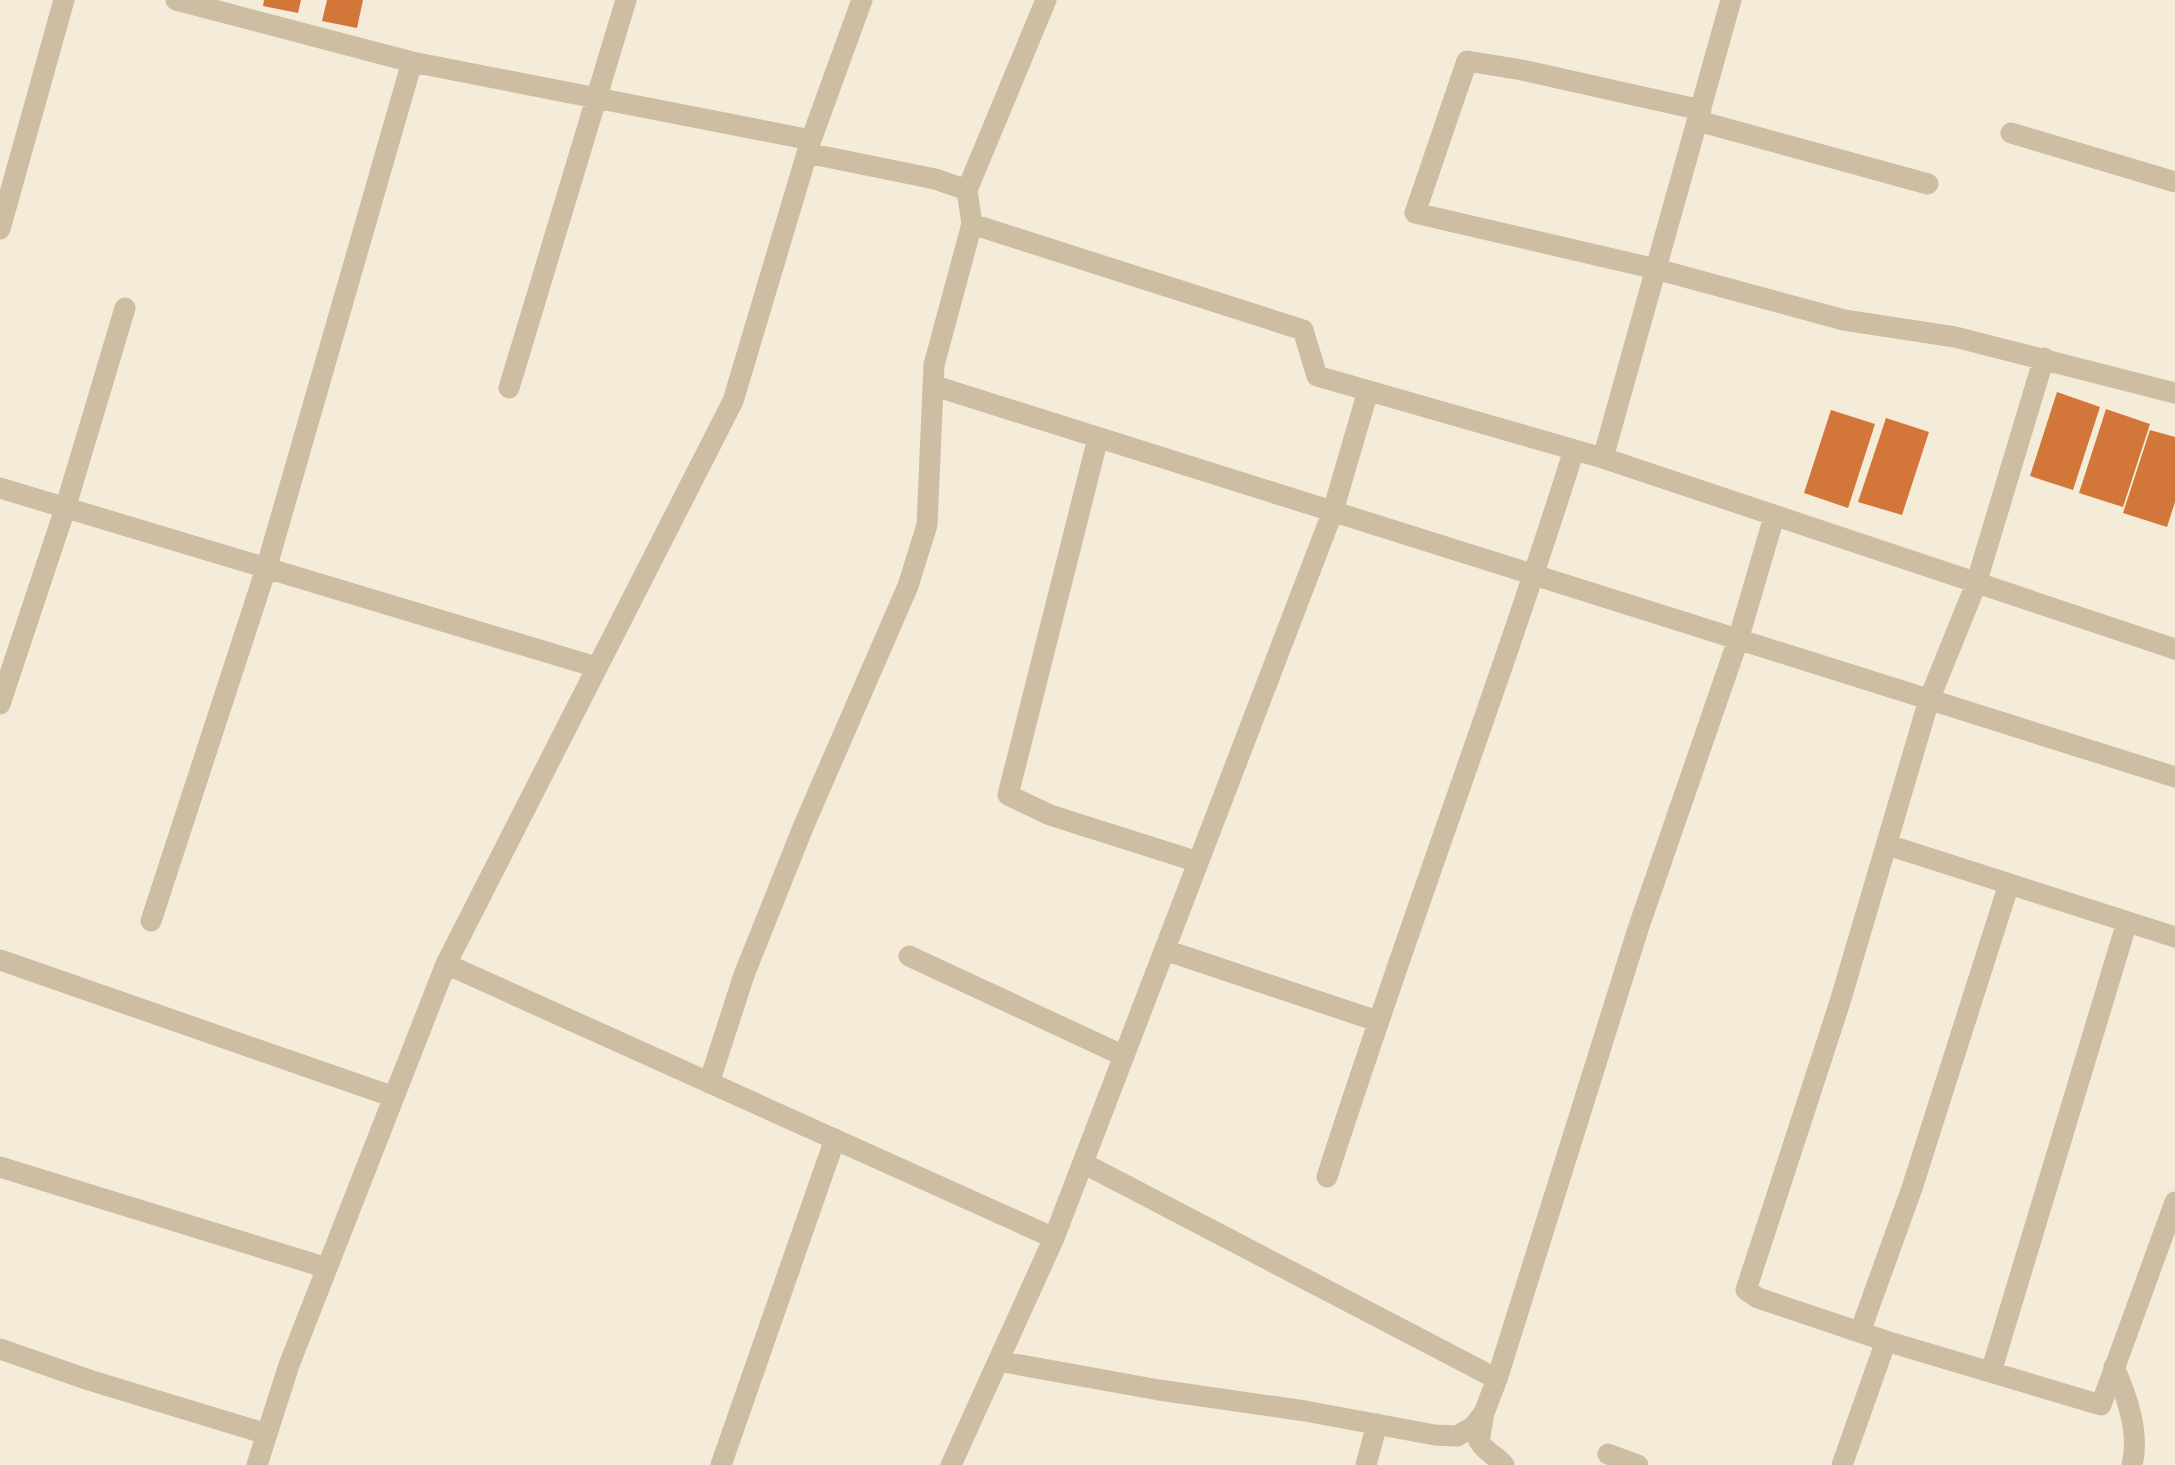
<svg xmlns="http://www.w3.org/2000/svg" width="2175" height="1465" font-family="'Golos Text',sans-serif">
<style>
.building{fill:#d27639}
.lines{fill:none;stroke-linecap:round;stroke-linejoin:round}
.minor{stroke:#cdbda3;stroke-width:21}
</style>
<rect width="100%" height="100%" fill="#f4ebd9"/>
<path class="building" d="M264 0H301L298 13 263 6Z
M327 0H363L357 28 322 21Z
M2057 392 2100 407 2073 490 2030 476Z
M2106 409 2150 424 2123 507 2079 493Z
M1831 410 1875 424 1848 508 1804 493Z
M1886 418 1929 432 1902 515 1858 502Z
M2150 430 2175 437V502L2167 527 2123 513Z"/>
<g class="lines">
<path class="minor" d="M176 0 412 62 811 140
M1701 110 1522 70 1467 61 1415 213 1656 269 1844 320 1955 337 2175 393
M1698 121 1928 184
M2011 133 2175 182
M967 190 1046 0
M972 224 1303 330 1317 376 1603 458 2175 649
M0 229 64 0
M2044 358 1976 584 1929 700 1840 1002 1746 1290 1758 1298 1886 1341 2101 1405 2175 1202
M935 386 2175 777
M509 388 626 0
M1098 438 1008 795 1050 815 1198 862
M1603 458 1731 0
M0 488 596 667
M0 704 65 509 125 308
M1888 845 2175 937
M151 921 266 569 412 62
M1165 950 1377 1021
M909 956 1124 1056
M0 960 394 1097
M446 964 1054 1238
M709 1083 744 975 804 825 908 586 927 525 934 365 972 224 967 190 935 179 807 153
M1083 1163 1497 1379
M0 1167 327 1268
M1327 1177C1405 933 1497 694 1574 450
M1860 1332 1912 1188 2009 884
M0 1349 89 1380 267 1434
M998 1361 1159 1390 1305 1411 1435 1435 1457 1436 1473 1427 1484 1413 1497 1379 1638 929 1738 640 1774 517
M2114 1367C2127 1397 2140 1432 2132 1465
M1991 1372 2127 922
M1484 1413 1479 1441C1486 1453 1496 1455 1504 1465
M1608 1454 1638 1465
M257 1465 289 1365 446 964 733 401 811 140 862 0
M721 1465 835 1139
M951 1465 1054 1238 1333 511 1368 391
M1366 1465 1377 1424
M1842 1465 1886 1341"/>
</g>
</svg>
